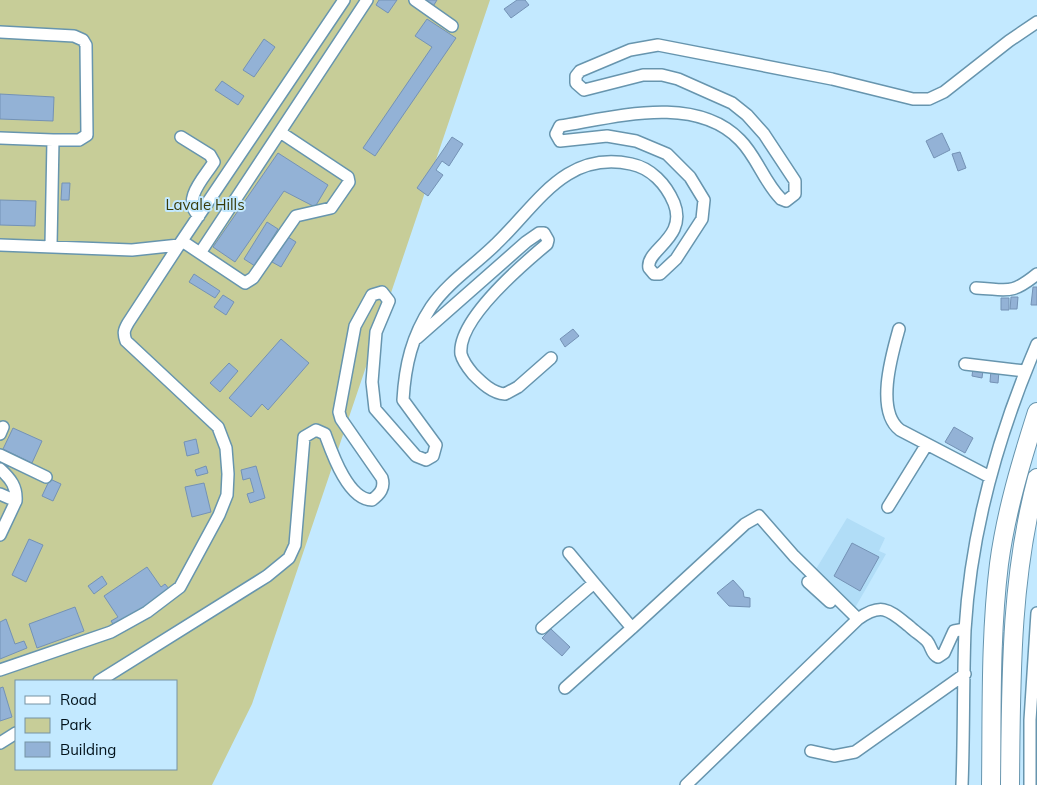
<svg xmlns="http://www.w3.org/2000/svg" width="1037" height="785" font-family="Mulish,sans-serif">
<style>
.built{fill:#b1ddf7}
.green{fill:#c7cd98;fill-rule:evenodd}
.building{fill:#93b2d6;stroke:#7492b5}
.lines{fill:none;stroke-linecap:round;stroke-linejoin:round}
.minor-casing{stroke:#6795ae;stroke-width:14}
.highway-casing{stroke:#6795ae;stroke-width:20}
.minor{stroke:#fff;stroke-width:11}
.highway{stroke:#fff;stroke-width:18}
.labels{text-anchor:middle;stroke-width:4;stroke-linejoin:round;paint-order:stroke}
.park-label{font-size:15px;fill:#393c0a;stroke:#c3e9ff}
</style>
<rect width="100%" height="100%" fill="#c3e9ff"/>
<path class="built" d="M847 518 885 538 879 551 886 554 852 613 813 574Z"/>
<path class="green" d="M0 0H490L252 704 212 785H0ZM16 681H176V769H16Z"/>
<path class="building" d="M379 0H397L388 13 376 5Z
M420 0H437L432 8Z
M517 0H525L529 5 511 18 504 9Z
M427 19 456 38 375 156 363 148 432 47 415 36Z
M264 39 275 47 254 77 243 70Z
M222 81 244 96 238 105 215 90Z
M0 94 54 97 53 121 0 119Z
M942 133 950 150 934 158 926 141Z
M452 137 463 144 449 166 442 161 436 170 443 175 428 196 417 188Z
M960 152 966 168 958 171 952 154Z
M278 153 328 185 315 207 284 191 235 262 213 247Z
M62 183H70L69 200H61Z
M0 200 36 201 35 226 0 225Z
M267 222 278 229 255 266 244 259Z
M288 237 296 242 281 267 272 262Z
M194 274 220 291 215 298 189 282Z
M1033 287H1037V305H1031Z
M223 295 234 302 226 315 214 307Z
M1011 297H1018L1017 309H1010Z
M1001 298H1009V310H1001Z
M573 329 579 336 565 347 560 339Z
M281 339 309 363 268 410 262 404 251 417 229 398Z
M229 363 238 371 220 392 210 383Z
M973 368 983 370 982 378 972 376Z
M991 370 999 371 998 383 990 382Z
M954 427 973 438 965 453 945 442Z
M13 428 42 441 32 463 3 449Z
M196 439 199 453 187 456 184 442Z
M206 466 208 473 197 476 195 470Z
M256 466 265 498 250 503 247 494 254 492 250 478 243 480 241 470Z
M50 479 61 484 53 501 42 496Z
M204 483 211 512 192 517 185 487Z
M29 539 43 545 26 582 12 575Z
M852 543 879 557 860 591 834 576Z
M147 567 161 587 165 584 170 590 115 627 111 621 118 617 104 596Z
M102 576 107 584 94 594 88 586Z
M733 580 743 591 744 597 750 598V607L729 606 717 593Z
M75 607 84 631 37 648 29 624Z
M6 619 15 644 24 641 27 648 0 659V622Z
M551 629 570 647 562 656 542 638Z
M3 687 12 717 0 721V688Z"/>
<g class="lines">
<defs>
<path id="minor" d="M415 0 452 26
M0 32 74 36 83 40 86 45 87 135 79 140H53
M181 137 210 155 214 162C204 178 181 200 199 216
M0 138 53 140 51 245
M182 241 245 283 253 278 296 216 331 208 349 182 348 177 280 132
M0 245 132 250 179 245 344 0
M200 253 367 0
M976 288C1007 289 1010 296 1037 274
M899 329C892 354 875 411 900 430L990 477
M417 338 526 242 539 233H544L548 240 547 244C523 264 457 320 461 354 463 362 468 368 473 374 482 383 492 393 505 394L518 387 551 358
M965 364 1025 371
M0 434 3 427
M0 455 46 477
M0 469C11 479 17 487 16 501
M0 494 16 501 0 535
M888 507 927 444
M569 553 594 583
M808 582 830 602
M542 628 594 583 632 628 745 524 759 516 794 556 858 619C882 602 889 610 909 626 914 631 922 636 927 641 932 647 931 654 938 657L944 653 954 631 965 629
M0 670 111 632 147 612 180 587 219 515 227 495 228 474 226 448 218 427 126 341C123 333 124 330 128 323L179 245
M99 681 267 576 289 558 295 545 304 437 316 430 325 434C332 453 348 500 372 500 380 494 385 488 382 478L341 419 339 412 355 326 372 295 382 292 389 301 376 332 372 382 375 409 416 456 426 460 433 456 436 445 403 400C405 365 412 336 431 307 448 282 475 265 496 244 537 205 565 150 631 164 651 168 666 184 674 203 688 238 645 250 649 268L654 274H660L676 259 702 219 704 200 690 177 667 154 636 141 607 136 560 141 556 134 560 126C616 117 695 94 740 140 757 157 764 182 781 199L786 201 795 194V181L764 134 747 115 732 103 678 79 662 75H643L584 90 576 83V76L580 71 630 50 658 45 832 79 913 99H929L944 92 1009 41 1037 22
M565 688 632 628
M0 743 16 733
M811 751 834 756 855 752 965 674
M686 785 858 619
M962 785C964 733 963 681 965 630 971 530 998 435 1037 344
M1030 785V720L1037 613"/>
<path id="highway" d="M991 785C992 711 990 637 999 564 1006 512 1021 462 1037 412
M1010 785C1011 681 1010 579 1037 478"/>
</defs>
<use href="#minor" class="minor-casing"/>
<use href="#highway" class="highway-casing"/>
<use href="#minor" class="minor"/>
<use href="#highway" class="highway"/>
</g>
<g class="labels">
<g class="park-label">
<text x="205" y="210">Lavale Hills</text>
</g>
</g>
<rect x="15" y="680" width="162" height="90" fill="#c3e9ff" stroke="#7693a4"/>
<rect x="25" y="696" width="25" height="8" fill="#ffffff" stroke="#7693a4"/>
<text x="60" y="705" font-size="15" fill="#02121b">Road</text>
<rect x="25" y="718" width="25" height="15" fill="#c7cd98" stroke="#7693a4"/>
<text x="60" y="730" font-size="15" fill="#02121b">Park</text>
<rect x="25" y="742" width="25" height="15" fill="#93b2d6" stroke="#7693a4"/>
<text x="60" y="755" font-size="15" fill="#02121b">Building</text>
</svg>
